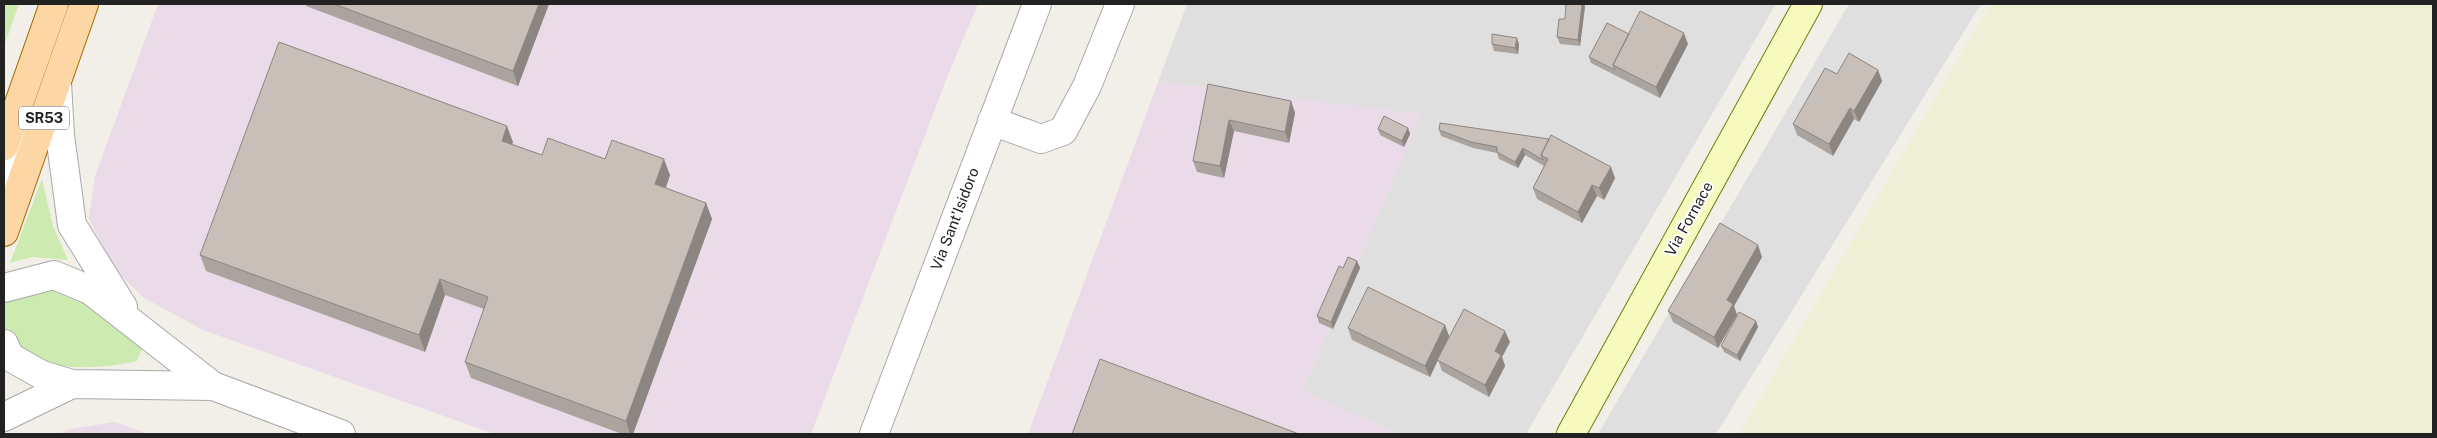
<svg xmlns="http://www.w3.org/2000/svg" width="2437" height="438" font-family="'Public Sans',sans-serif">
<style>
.residential{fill:#e0dfdf}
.industrial{fill:#ebdbe8}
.farmland{fill:#eef0d5}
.grass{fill:#cdebb0}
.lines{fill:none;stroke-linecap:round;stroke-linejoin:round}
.street-casing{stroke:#a9a9a9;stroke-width:30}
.secondary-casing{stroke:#707d05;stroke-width:30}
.primary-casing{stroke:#a06b00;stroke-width:30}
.street{stroke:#fff;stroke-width:28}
.secondary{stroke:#f7fabf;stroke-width:28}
.primary{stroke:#fcd6a4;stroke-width:28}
.wall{fill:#aba49e}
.shaded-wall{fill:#8b8681}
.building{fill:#c7bfb8;stroke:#8b8681}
.labels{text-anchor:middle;stroke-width:4;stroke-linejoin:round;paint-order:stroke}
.shield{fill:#fff;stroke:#646464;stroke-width:1}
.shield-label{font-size:14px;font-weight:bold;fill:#222}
.street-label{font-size:15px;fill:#222;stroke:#fff}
</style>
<rect width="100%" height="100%" fill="#f2efe9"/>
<path class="residential" d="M1187 4H1776L1526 434H1398L1302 391 1421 115 1158 82Z
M1849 4H1981L1716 434H1598Z"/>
<path class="industrial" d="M158 4H978L948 75 811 434H494L203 330 144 298 113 268 89 218 95 176Z
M1158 82 1422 114 1302 391 1398 434H1028Z
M115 422 148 434H60L70 429Z"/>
<path class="farmland" d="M1990 4H2433V434H1739Z"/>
<path class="grass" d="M4 4H19L4 46Z
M42 179 53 226 68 260 32 257 10 263Z
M38 291H59L83 297 137 339 142 349 137 361C101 369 39 375 12 343 1 331 4 314 4 299Z"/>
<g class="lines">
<defs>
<path id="street" d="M57 83 60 135 72 225 123 307
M992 121 1041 139 1063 131 1087 86 1120 4
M4 184 26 121
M4 288 54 275 90 290 213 386 341 434
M4 344 10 357 42 375 72 384 213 386
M4 417 72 384
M874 434 1037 4"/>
<path id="secondary" d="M1571 434 1808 4"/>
<path id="primary" d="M4 146 54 4
M4 232 84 4"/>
</defs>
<use href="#street" class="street-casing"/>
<use href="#secondary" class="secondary-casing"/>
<use href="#primary" class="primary-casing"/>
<use href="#street" class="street"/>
<use href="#secondary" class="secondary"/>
<use href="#primary" class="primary"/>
</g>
<path class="wall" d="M306 4H549L518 86 306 6Z
M1585 6 1580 46 1560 44 1557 37 1565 19Z
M1629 34 1688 44 1660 98 1591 63 1589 57Z
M1492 44H1519L1518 54 1494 51Z
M1878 70 1882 81 1859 122 1854 119 1833 156 1797 135 1793 124 1837 74Z
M1208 84 1291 101 1295 113 1289 143 1234 131 1224 178 1197 172 1193 161Z
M1408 128 1410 134 1404 147 1380 135 1378 129Z
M1439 130 1549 139 1615 178 1604 200 1597 196 1582 223 1537 199 1533 188 1544 166 1525 155 1518 168 1499 159 1497 153 1473 148 1441 136Z
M513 142 512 144 542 155 605 159 670 175 666 188 706 203 712 219 633 434H622L471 378 465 362 484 309 445 295 425 352 206 271 200 255Z
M1762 257 1734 306 1737 315 1718 348 1673 322 1668 311Z
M1357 261 1360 268 1333 329 1319 323 1317 316 1343 268Z
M1756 321 1758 327 1740 361 1724 352 1721 346Z
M1445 325 1449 336 1442 352 1510 342 1502 357 1505 366 1489 397 1442 371 1438 360 1430 377 1352 340 1348 328Z"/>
<path class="shaded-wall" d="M539 4H549L518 86 513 71Z
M1582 4H1584L1585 6 1580 46 1578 40Z
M1684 33 1688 44 1660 98 1656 87Z
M1517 38 1519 44 1518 54 1515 48Z
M1878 70 1882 81 1859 122 1854 111Z
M1291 101 1295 113 1289 143 1285 132Z
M1850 108 1854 119 1833 156 1829 144Z
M1229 120 1234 131 1224 178 1220 166Z
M507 126 513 142 507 157 502 141Z
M1408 128 1410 134 1404 147 1402 141Z
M1523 148 1525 155 1518 168 1515 162Z
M664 159 670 175 661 200 655 184Z
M1611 167 1615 178 1604 200 1599 188Z
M1592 185 1597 196 1582 223 1578 212Z
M706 203 712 219 633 434H630L626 421Z
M1758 245 1762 257 1734 306 1737 315 1718 348 1714 337 1727 300Z
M1357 261 1360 268 1333 329 1331 322Z
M440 279 445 295 425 352 419 335Z
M1756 321 1758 327 1740 361 1737 355Z
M1445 325 1449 336 1430 377 1425 366Z
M1505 331 1510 342 1502 357 1505 366 1489 397 1485 385 1495 351Z"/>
<path class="building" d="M334 4H539L513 71Z
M1566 4H1582L1578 40 1557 37 1559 19H1565Z
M1640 11 1684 33 1656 87 1613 65Z
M1607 23 1629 34 1613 65 1615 70 1589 57Z
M1492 34 1517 38 1515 48 1492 44Z
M279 42 507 126 502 141 542 155 548 138 605 159 612 140 664 159 655 184 706 203 626 421 465 362 488 297 440 279 419 335 200 255Z
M1849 53 1878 70 1854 111 1850 108 1829 144 1793 124 1825 68 1837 74Z
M1208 84 1291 101 1285 132 1229 120 1220 166 1193 161Z
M1384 116 1408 128 1402 141 1378 129Z
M1440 123 1549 139 1541 155 1543 160 1523 148 1515 162 1497 152V147L1471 142 1439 130Z
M1551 135 1611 167 1599 188 1592 185 1578 212 1533 188 1548 159 1541 155Z
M1720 223 1758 245 1727 300 1733 304 1714 337 1668 311Z
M1348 257 1357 261 1331 322 1317 316 1339 266 1343 268Z
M1368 287 1445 325 1425 366 1348 328Z
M1464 309 1505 331 1495 351 1501 355 1485 385 1437 360Z
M1739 312 1756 321 1737 355 1721 346Z
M1100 359 1299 434H1072Z"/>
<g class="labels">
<rect class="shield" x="19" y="106.5" width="50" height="23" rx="4"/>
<g class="shield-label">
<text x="44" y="123">SR53</text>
</g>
<g class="street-label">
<text transform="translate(955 219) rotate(-69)" y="5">Via Sant'Isidoro</text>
<text transform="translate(1689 219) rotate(-61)" y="5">Via Fornace</text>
</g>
</g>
<rect width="2437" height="438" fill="none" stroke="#222222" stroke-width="10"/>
</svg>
